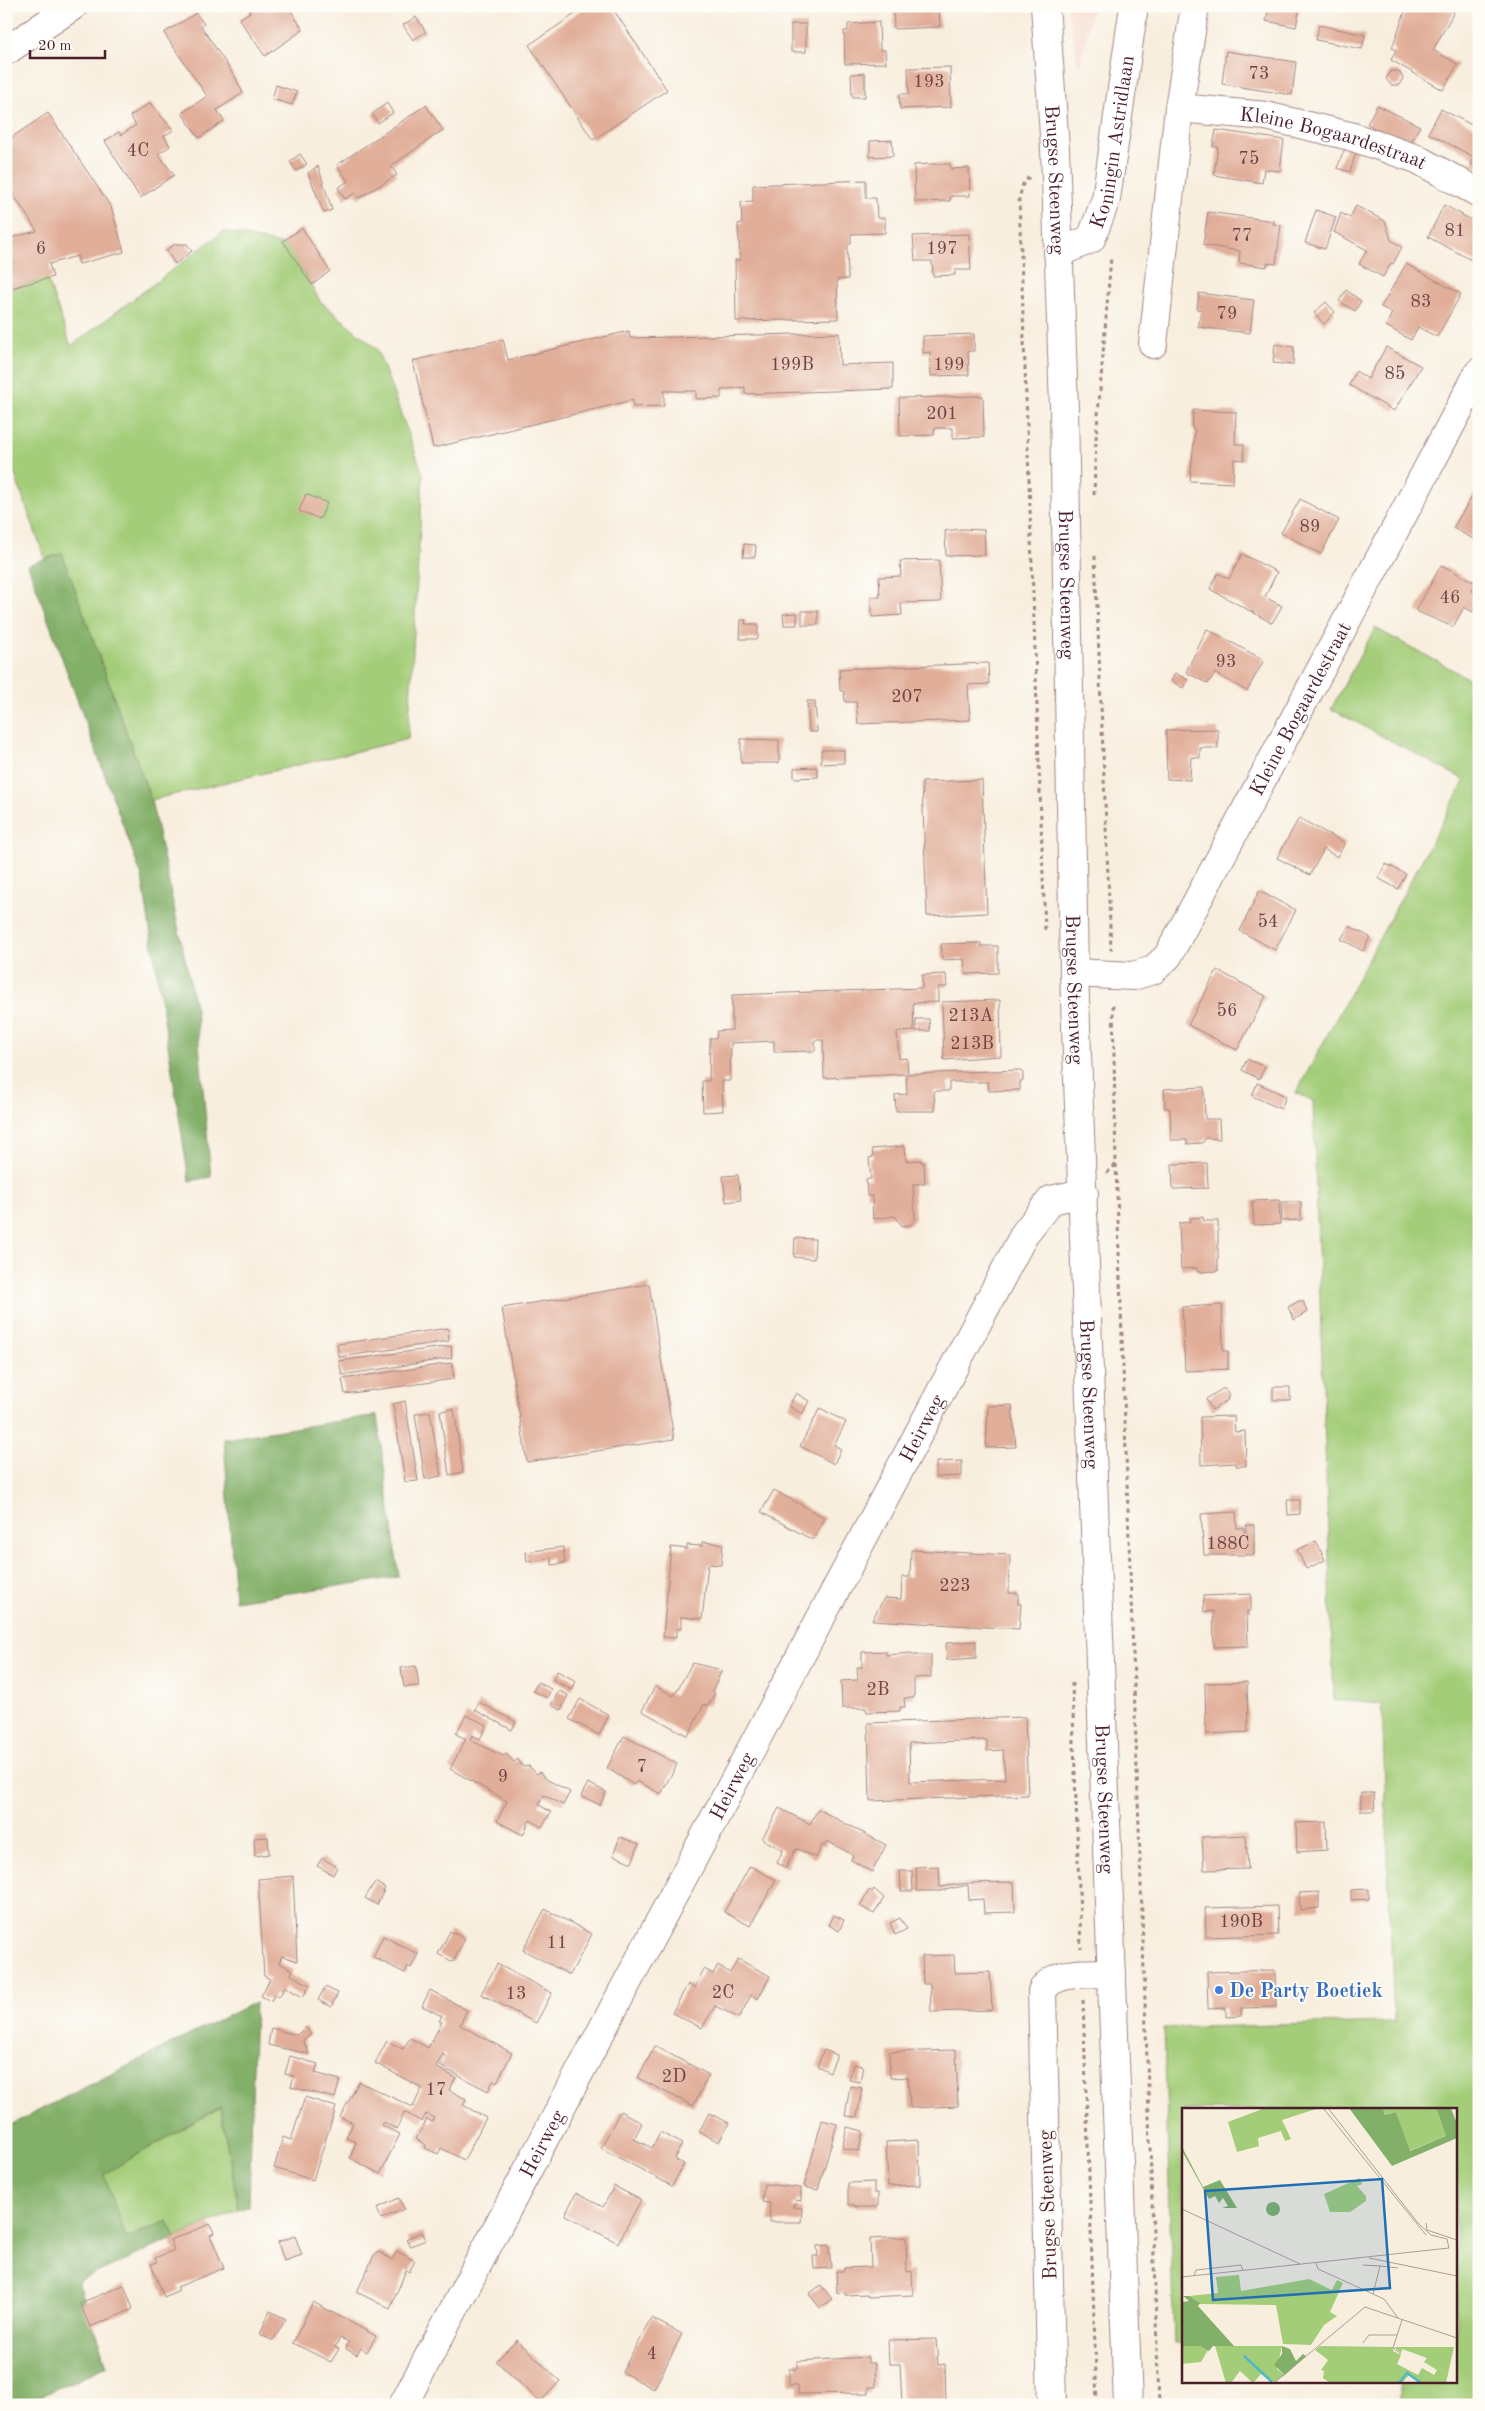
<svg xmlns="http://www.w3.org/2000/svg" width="1485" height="2411" font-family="'Old Standard TT',serif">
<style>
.built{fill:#f6d1c5}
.green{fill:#a4cd79;stroke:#777652}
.forest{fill:#83b069;stroke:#66684a}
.building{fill:#e1ae99;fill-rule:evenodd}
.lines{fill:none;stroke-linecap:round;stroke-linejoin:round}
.minor-casing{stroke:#a18684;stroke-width:30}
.major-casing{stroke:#a18684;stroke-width:30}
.path{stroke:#a18684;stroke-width:3;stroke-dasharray:4 4;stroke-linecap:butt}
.minor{stroke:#fff;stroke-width:28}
.major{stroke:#fff;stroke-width:28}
.shop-dot{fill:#3f7fe0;stroke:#fdfcf7;stroke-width:2}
.labels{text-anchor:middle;stroke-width:4;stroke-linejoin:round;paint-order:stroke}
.number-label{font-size:18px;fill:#704346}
.street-label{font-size:20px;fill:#4a1f2b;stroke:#fdfcf7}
.shop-label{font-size:20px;font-weight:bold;fill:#366cbe;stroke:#fdfcf7;text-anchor:start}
.inset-river{fill:none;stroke:#4db9c7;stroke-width:2.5}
.inset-road{fill:none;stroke:#b29b96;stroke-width:1}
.view{fill:#1f6fb2;fill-opacity:0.15;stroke:#1f6fb2;stroke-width:2.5}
.inset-edge{fill:none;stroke:#4a1f2b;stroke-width:2.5}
</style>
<rect width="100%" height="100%" fill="#fdfcf7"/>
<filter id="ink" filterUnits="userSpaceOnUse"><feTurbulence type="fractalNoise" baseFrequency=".02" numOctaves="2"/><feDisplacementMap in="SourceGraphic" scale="10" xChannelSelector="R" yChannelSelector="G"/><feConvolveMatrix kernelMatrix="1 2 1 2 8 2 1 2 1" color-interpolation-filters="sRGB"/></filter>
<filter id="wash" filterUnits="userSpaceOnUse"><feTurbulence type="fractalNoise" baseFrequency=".0096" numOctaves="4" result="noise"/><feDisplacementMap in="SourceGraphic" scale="20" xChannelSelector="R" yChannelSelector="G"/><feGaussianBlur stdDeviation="1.12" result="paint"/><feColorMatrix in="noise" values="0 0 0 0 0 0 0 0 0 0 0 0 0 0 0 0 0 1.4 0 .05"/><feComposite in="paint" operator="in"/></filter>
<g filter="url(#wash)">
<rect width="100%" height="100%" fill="#f8eede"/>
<path class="built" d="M1067 6H1093L1079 69Z"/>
<path class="green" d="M224 231 289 246 320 301 377 349 423 474 408 739 151 800 62 554 45 559 6 450V290L47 278 71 346Z
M1375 628 1479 684V2405H1400V2382H1456V2110H1184V2343H1174L1164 2028 1394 2022 1382 1704 1334 1700 1313 1101 1296 1093 1465 780 1331 709Z
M221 2107 239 2210 175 2238 168 2221 126 2238 103 2174Z"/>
<path class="forest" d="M62 553 151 800 196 1010 211 1177 189 1181 142 877 28 565Z
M377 1415 399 1577 235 1601 224 1439Z
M255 2002 249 2206 239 2210 220 2107 104 2174 126 2238 168 2221 175 2238 78 2281 107 2366 21 2405H6V2127Z"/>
<g id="blocks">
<path class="building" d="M250 6H288L303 30 265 56 239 19 250 12 248 8Z
M587 6H611L667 90 593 140 529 45Z
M893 6H939L940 27 894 29Z
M1269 6H1300L1296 27 1266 21Z
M1407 6H1444L1454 12 1433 50 1458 64 1443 90 1391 60 1396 50 1392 48Z
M196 13 204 24 201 26 235 77 243 93 217 110 224 121 199 138 182 113 207 96 164 33Z
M416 17 426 32 413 40 403 25Z
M879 22 880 50H885L886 63 845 64 844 31H848V24Z
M791 24H806V52H791Z
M1319 25 1365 35 1362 49 1316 40Z
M1226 51 1296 62 1292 95 1222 84Z
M950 67 951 107 900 109 899 94H909L908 68Z
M1390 71H1399L1403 78 1399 85H1391L1386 79Z
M865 73V97H852L851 74Z
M276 85 297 92 292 105 272 99Z
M150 103 173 130 164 136 170 146 158 154 174 175 140 198 105 141 119 132 121 135 136 125 130 116Z
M387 103 393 113 378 123 372 114Z
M426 105 443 130 391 166 397 175 359 198 355 193 345 199 338 188 348 181 337 165Z
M1377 105 1420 126 1409 146 1367 124Z
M1441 109 1479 129V168L1471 164 1474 157 1428 133Z
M48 113 111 207 124 252 79 264 77 256 49 264 53 277 11 288 6 275V239L37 231 6 183V141Z
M1216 130 1284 140 1280 171 1264 169 1262 183 1214 175 1218 147H1213Z
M892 140 893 156 870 157V141Z
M1346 146 1357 149 1350 172 1337 168Z
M300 154 307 164 296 171 290 161Z
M932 164H950L951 169 969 168 970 196H951L950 201 915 202 914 165Z
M318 166 332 210 324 213 308 173Z
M866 180V198H876L877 218H885V233L851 234V243L847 247 848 279 837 280 838 319 736 321 735 260H740L738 224 742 223 741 202 753 201V185Z
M1444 205 1479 224V260L1477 263 1428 237Z
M1356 206 1385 221 1391 240 1402 247 1393 264 1391 263 1383 277 1359 264 1367 250 1334 232 1341 213 1350 218Z
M1316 210 1336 217 1325 249 1305 243Z
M1208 212 1274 221 1273 224 1281 225 1276 264 1267 263V267L1239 263 1240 251 1203 245Z
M302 228 330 271 312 285 283 241Z
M969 234 971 270H955V275L933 276 932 261H915L913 236Z
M175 244H187L192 251 175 264 166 250Z
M1406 264 1461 294 1437 337 1418 327 1411 340 1386 326 1392 313 1381 307Z
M1346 290 1361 301 1355 311 1339 301Z
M1199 293 1254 300 1250 333 1198 327 1202 310 1197 309Z
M1326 302 1335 312 1324 324 1314 313Z
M629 331 630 338 839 333 840 365 893 363V389L745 394V387L721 390V398L696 399V391H664V406L633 407V400L433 448 413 361 503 339 508 360Z
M974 334V351H968L969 375 931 376 930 352 923 353V336Z
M1275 344 1294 347 1293 365 1273 363Z
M1386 347 1421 366 1394 411 1349 385 1356 371 1368 379Z
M983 396 984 437 953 438V428H935L934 435 900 436 899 398Z
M1193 410 1236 412 1235 444H1244V460L1234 459 1233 483 1190 481 1195 430 1192 429Z
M1476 490 1479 491V542L1453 528Z
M306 494 327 503 320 519 299 511Z
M1300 499 1339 520 1321 554 1281 533Z
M961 529 984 530 985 555 946 556 945 531Z
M744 544 756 545 755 557H743Z
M1242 554 1277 572 1265 597 1282 606 1272 623 1210 589 1218 573 1229 579Z
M939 560 941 602 901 603 902 615 872 617 871 597H880L879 577 901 576 900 561Z
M1441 565 1476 583 1472 591 1478 595 1475 598 1479 602 1473 612 1464 607 1453 627 1416 611Z
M802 611H818V625H802Z
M797 613V625H784L783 614Z
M741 620H746L745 624H758V639H740Z
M1207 629 1264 660 1247 691 1215 673 1208 684 1186 672Z
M988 663 989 684 968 685 970 720 858 724 856 702H845L844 691H840L839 669Z
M1175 673 1188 680 1183 688 1171 681Z
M807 701H815L817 732H809Z
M1218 729V748H1200V758L1191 757 1190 780 1167 779 1166 730Z
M741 739 779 740V763H741Z
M821 750H844V763L821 764Z
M817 767 818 777 794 778V768Z
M982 780 987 913 927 916 922 782Z
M1299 818 1345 843 1337 857 1324 849 1310 875 1277 858Z
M1386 864 1406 874 1398 889 1378 878Z
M1259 891 1296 910 1275 950 1240 931Z
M1349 926 1370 937 1363 951 1341 939Z
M981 943V946H998V973L965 974 964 959 942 960 941 944Z
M1217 970 1266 996 1237 1050 1188 1025Z
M946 974 947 987H938V1002L913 1003 914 1031 897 1032 899 1059 907 1058 908 1074 1020 1070 1023 1073V1080L1020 1082V1090L989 1091 988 1082H949V1091H934L935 1111H896L895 1095 907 1094 906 1074 824 1078 823 1040H815V1051L774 1052V1041L731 1043 730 1081H722L723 1111 703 1112 702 1081H709L710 1038H716L717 1031 732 1030V995L922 988V975Z
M1000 1000 1001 1056 944 1060 942 1002Z
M916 1019H929L930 1031H916Z
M1247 1059 1265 1067 1259 1079 1242 1070Z
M1257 1083 1286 1096 1281 1109 1252 1096Z
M1204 1087 1205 1119H1219L1220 1139 1206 1138 1202 1143 1187 1144V1140H1171L1170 1108H1165L1164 1089Z
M905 1146 906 1161 921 1160V1162H924L925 1184H913L915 1219 910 1225 902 1226 895 1216 873 1219 872 1196H867L866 1179H871L869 1158 873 1157 872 1149Z
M1207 1163 1208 1188 1173 1189 1172 1164Z
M738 1175 741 1200 726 1202 723 1176Z
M1279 1200 1280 1224 1254 1225 1252 1201Z
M1281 1202H1301V1220L1282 1221Z
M1203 1217 1204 1221H1218V1271L1197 1272V1268L1181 1269 1179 1223 1190 1222V1218Z
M795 1238 815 1239 814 1259 794 1257Z
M649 1284 674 1439 527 1462 502 1308Z
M1299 1301H1303L1307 1312 1294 1320 1288 1307Z
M1222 1305 1223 1351H1228V1369L1185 1371 1182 1307Z
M448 1328 449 1341 339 1357 337 1344Z
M451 1346 452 1358 342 1375 339 1361Z
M452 1363 454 1379 345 1394 342 1379Z
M1273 1387H1290V1400H1273Z
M1222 1389H1225L1230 1396 1227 1398 1228 1400 1212 1410 1206 1399Z
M796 1393 809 1401 802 1414 789 1406Z
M405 1401 418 1481 405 1482 393 1404Z
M1012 1405 1016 1447 986 1448 988 1406Z
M820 1408 846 1422 834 1445 841 1449 834 1464 800 1446Z
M454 1409 463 1472 449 1475 440 1411Z
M430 1412 441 1476 425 1479 415 1414Z
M1234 1416 1235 1432 1245 1431 1246 1466H1236V1463L1201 1465 1200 1417Z
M962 1461V1476L936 1477V1462Z
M774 1490 825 1518 813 1540 761 1512Z
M1287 1500H1300V1514L1288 1515Z
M1236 1512 1237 1528H1244V1532H1246V1525H1254V1555H1204L1201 1514Z
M1316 1541 1325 1560 1306 1569 1297 1550Z
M702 1542 723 1544 721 1565 708 1564 702 1619 681 1617V1629H676V1638L663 1637 671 1547 687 1549V1545L702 1546Z
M563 1547 565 1563 552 1565 551 1558 527 1562 526 1552Z
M911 1550 1010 1555 1009 1593H1018V1604H1021L1019 1629 872 1620 884 1598 901 1599 902 1577H910Z
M1251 1594V1611H1247L1248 1646 1214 1647 1213 1611 1204 1612 1203 1596Z
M976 1641V1658L947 1660 946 1643Z
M886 1651V1655L912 1653V1655H931V1677L914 1678V1698H904L905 1707H900V1711L867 1712 866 1708H842L841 1681 858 1680 857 1667H862V1652Z
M692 1663 722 1670 712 1691 715 1693 708 1706 704 1704 688 1736 642 1711 655 1686 674 1696Z
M416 1666 419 1686 404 1687 401 1668Z
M557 1671 576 1681 572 1690 553 1680Z
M538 1682 551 1689 547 1698 533 1691Z
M1247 1682 1248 1732 1206 1734 1205 1683Z
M559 1691 568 1695 561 1710 551 1705Z
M580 1699 609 1715 599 1735 569 1719Z
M479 1702 516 1722 512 1730 475 1710Z
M466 1715 487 1725 480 1739 472 1735 470 1740 503 1756 506 1754 514 1762 518 1759 523 1767 529 1766 537 1774 540 1772 546 1779 570 1792 563 1805 544 1795 539 1805 551 1812 542 1827 530 1820 523 1835 497 1821 507 1801 450 1769 466 1739 456 1734Z
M1025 1717 1028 1795 870 1801 868 1723ZM987 1740V1751L1003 1750 1005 1779 910 1782 909 1743Z
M624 1736 677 1764 661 1794 637 1781 634 1785 607 1768Z
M588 1783 606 1792 600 1805 581 1796Z
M1361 1793H1374L1375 1811H1361Z
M779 1808 810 1824 818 1809 886 1845 872 1872 851 1860 853 1855 827 1841 825 1846 822 1845 816 1858 798 1849 795 1850 786 1868 777 1863 783 1850 762 1839Z
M1326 1822 1327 1850 1297 1852 1296 1823Z
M1246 1835 1248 1869 1204 1870 1202 1837Z
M268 1837 269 1854 255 1856 254 1838Z
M620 1837 639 1844 632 1863 613 1855Z
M322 1858 337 1867 333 1875 317 1866Z
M750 1866 776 1880 750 1926 724 1912Z
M939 1866 940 1887 969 1883 1014 1882 1015 1912 984 1913 983 1899 969 1900 968 1885 940 1891H917L916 1867Z
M900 1871H912L913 1891H901Z
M293 1876 297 1961 282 1956 279 1963 293 1970 291 1975 310 1985 303 1997 285 1987 279 1997 275 1994 271 2001 261 1996 270 1979 264 1976 258 1879Z
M375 1882 385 1888 377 1905 365 1898Z
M874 1889 884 1898 874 1914 860 1906 869 1890 872 1892Z
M1369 1889V1899L1351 1900V1890Z
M1319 1892V1908L1300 1910 1299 1893Z
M1277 1906 1278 1935 1206 1937 1205 1908Z
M545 1909 592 1934 570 1975 523 1950Z
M834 1915 844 1920 839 1931 829 1925Z
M900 1918 907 1929 895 1935 890 1923Z
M450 1931 465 1939 453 1962 438 1954Z
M383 1936 418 1954 411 1968 408 1966 405 1973 373 1957Z
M954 1955 955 1973 990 1972 992 2010 931 2012 930 1984H923L922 1956Z
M738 1959 770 1976 758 1999 751 1995 739 2018 715 2006 702 2028 672 2013 688 1984 694 1988 704 1969 713 1974 718 1965 730 1973Z
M497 1964 552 1993 536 2023 481 1994Z
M1275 1970 1276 2007 1241 2008V2016L1226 2017V2008L1208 2009 1207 1972Z
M325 1987 338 1993 331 2007 318 2000Z
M430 1990 467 2010 460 2025 512 2053 497 2082 493 2081 488 2091 440 2066 445 2056 443 2054 436 2067 456 2078 449 2090 466 2099 463 2105 486 2118 464 2160 441 2148 438 2154 425 2148 426 2145 416 2139 427 2119 432 2122 434 2118 426 2114 422 2122 404 2112 397 2129 383 2122 381 2125 400 2134 380 2174 350 2158 356 2142 346 2138 353 2123 340 2117 359 2082 413 2107 422 2088 375 2063 387 2041 403 2049 410 2038 428 2048 442 2022 439 2021 442 2016 422 2006Z
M306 2027 311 2035 303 2040 309 2054 268 2045 271 2028 297 2035Z
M655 2046 709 2075 693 2106 638 2078Z
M824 2050 837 2055 830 2072 817 2066Z
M956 2050 958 2106 910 2108 908 2077 890 2078 889 2052Z
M290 2056 318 2064 315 2073 340 2080 335 2098 291 2087 294 2076 285 2074Z
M853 2064 863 2066 860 2082 849 2080Z
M850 2086 862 2088 857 2117 845 2116Z
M305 2097 336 2107 313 2180 274 2168 283 2137 291 2140Z
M620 2111 642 2123 634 2139 652 2148 660 2132 682 2144 674 2159 684 2164 672 2186 601 2148Z
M709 2113 729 2123 719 2142 699 2132Z
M822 2120 837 2124 818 2190 804 2187Z
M847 2127 863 2131 859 2151 842 2148Z
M919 2140 920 2185 888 2186 886 2142Z
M874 2182V2193H878V2207H855V2205H848V2183Z
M764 2184 801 2188V2201L796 2200V2204H793V2207L802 2208 801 2222H769L770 2203 762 2202Z
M614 2186 641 2200 618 2243 565 2215 576 2193 603 2207Z
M399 2198 404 2209 381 2219 377 2208Z
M210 2224 214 2233 210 2235 224 2268 177 2287 179 2290 164 2297 151 2264 157 2262 155 2258 174 2250 170 2240Z
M422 2232 426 2240 410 2246 407 2238Z
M295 2236 302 2255 284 2261 278 2242Z
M906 2237 907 2272 912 2271 913 2295 868 2297 867 2294 845 2295V2292L837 2293 836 2271H844V2268L871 2267 870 2239Z
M829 2245 831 2268 814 2269 813 2256H818L817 2246Z
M397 2251 415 2261 409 2272 406 2270 390 2309 357 2292 374 2255 380 2252 392 2260Z
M124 2285 133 2309 90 2327 80 2303Z
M821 2285 832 2299 820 2308 809 2294Z
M313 2302 376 2336 367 2352 361 2348 357 2355 346 2349 349 2342 340 2338 335 2347 339 2349 331 2362 293 2343Z
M270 2311 286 2319 273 2341 260 2334Z
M651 2318 682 2334 654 2389 622 2372Z
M936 2339 938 2365 945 2364 946 2401 939 2402V2405H902L900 2364H889L888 2340Z
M517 2340 560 2381 540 2402 496 2361Z
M868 2357V2363H875L876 2387H869V2393L798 2394V2385H789V2369H797V2361Z"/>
</g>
</g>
<g filter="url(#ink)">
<use href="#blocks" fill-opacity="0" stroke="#a18684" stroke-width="1"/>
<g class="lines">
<defs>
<g id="minor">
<path id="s1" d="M1195 6 1179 108 1266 116 1350 136 1417 159 1479 193"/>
<path d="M1153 344 1179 108"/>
<path id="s2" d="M1074 973 1133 976 1153 970 1168 956 1479 372"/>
<path id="s3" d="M403 2405 1025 1233 1051 1200 1084 1193"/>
<path d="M1052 2405 1042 1991C1055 1969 1089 1974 1112 1973"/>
</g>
<g id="major">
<path id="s4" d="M1045 6 1055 149 1064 408 1074 973 1128 2405"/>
<path d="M6 51 73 6"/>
<path id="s5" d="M1058 253 1091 239 1106 199 1134 6"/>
</g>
</defs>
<use href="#minor" class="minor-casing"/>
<use href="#major" class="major-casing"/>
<path class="path" d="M1029 177 1023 184 1019 199 1045 932
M1094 495 1096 439 1111 257
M1095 556 1111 950
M1116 1164 1159 2405
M1107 1173 1116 1164 1113 1001
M1072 1683 1081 1949
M1083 2000 1097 2405"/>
<use href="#minor" class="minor"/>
<use href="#major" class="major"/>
</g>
</g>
<circle class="shop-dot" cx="1219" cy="1990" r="5"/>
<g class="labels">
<g class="number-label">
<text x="1259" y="79">73</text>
<text x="929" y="87">193</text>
<text x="138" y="156">4C</text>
<text x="1249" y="164">75</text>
<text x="1455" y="236">81</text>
<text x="1242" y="241">77</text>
<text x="41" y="254">6</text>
<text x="942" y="254">197</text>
<text x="1421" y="307">83</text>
<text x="1227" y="319">79</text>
<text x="792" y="370">199B</text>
<text x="949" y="370">199</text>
<text x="1395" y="379">85</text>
<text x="942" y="419">201</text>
<text x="1310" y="532">89</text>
<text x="1450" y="603">46</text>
<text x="1226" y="667">93</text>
<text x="907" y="702">207</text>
<text x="1268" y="927">54</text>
<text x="1227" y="1016">56</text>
<text x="971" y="1021">213A</text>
<text x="972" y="1049">213B</text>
<text x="1228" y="1549">188C</text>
<text x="955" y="1591">223</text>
<text x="878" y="1695">2B</text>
<text x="642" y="1772">7</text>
<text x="503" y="1782">9</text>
<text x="1241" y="1927">190B</text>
<text x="557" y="1948">11</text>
<text x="723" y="1998">2C</text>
<text x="516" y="1999">13</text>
<text x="674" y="2082">2D</text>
<text x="436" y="2095">17</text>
<text x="652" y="2359">4</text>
</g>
<g class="street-label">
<text dy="7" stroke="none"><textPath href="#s5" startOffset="136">Koningin Astridlaan</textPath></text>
<text dy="7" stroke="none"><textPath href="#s1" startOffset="261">Kleine Bogaardestraat</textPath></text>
<text dy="7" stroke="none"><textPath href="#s4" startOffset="174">Brugse Steenweg</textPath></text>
<text dy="7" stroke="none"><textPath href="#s4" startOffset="579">Brugse Steenweg</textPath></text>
<text dy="7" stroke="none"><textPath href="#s2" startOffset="381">Kleine Bogaardestraat</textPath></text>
<text dy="7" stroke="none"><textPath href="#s4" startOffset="984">Brugse Steenweg</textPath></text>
<text dy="7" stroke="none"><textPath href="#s4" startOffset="1389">Brugse Steenweg</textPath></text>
<text dy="7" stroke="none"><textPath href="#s3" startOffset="1106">Heirweg</textPath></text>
<text dy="7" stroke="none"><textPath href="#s3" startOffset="701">Heirweg</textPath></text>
<text dy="7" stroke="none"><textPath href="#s4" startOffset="1794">Brugse Steenweg</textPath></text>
<text dy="7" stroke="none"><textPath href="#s3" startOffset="296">Heirweg</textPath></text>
<text transform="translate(1047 2205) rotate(-92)" y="7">Brugse Steenweg</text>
</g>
<g class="shop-label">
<text x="1229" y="1997">De Party Boetiek</text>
</g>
</g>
<g transform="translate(1182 2108)">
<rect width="275" height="275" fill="#f8eede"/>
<path d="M83 0H137L100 12 109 31 103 33 99 23 76 30 77 38 55 44 46 14ZM201 0H254L264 28 227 43 214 4 203 7ZM178 70 180 76 175 78 184 88V93L168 104H148L142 86ZM57 167 59 183 127 171 150 182 155 172 161 175 148 204 155 208 142 217 129 237 101 236 94 197 17 196 7 188 36 185 34 169ZM0 238H18L26 242 19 254 0 256ZM33 238H100L95 261 103 267 92 274 79 266 71 275 58 263 49 275H44ZM138 238 211 239V243L219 247 215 256 236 267 240 260 252 267 255 262 242 254 245 250 220 241 219 245 212 239H272L264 275H238L227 267 220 275H148L141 270 142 263 139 262 146 252 133 242Z" fill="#a4cd79"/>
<path d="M167 0H201L203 7 214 4 228 43 264 28 254 0H269L275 16V30L210 58ZM0 39 21 79 38 72 55 100H40L46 98 41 90 37 95 33 88 27 91 0 43ZM84 101a7 7 0 1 1 14 0a7 7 0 1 1-14 0ZM1 188H7L18 195 16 198 52 238H31L27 243 18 238H0V194L7 193ZM100 238 108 241 114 253 121 246 124 248 103 267 92 257 100 246Z" fill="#83b069"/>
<path class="inset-river" d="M62 248 90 274M217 275 225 265 239 275"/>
<path class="inset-road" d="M141 0 244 127M0 101 118 156M244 115 245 122 275 132M187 150 275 168M134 155 136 161 202 191 216 210M181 157 198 158M12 168 14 162 59 157 61 163M0 169 267 140 265 131 249 127 236 115 146 0M191 186 198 158 216 160M181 235 187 227H215M219 246 211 240 220 212M92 275 183 199 275 230"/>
<path class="view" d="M200 71 208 180 31 192 23 83Z"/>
<rect width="275" height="275" class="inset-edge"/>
</g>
<rect width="1485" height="2411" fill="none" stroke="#fdfcf7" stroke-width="25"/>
<path d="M30 50v8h75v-8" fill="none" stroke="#4a1f2b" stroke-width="2.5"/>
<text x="38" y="50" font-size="15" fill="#4a1f2b" stroke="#fdfcf7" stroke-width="4" paint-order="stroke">20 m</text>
</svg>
